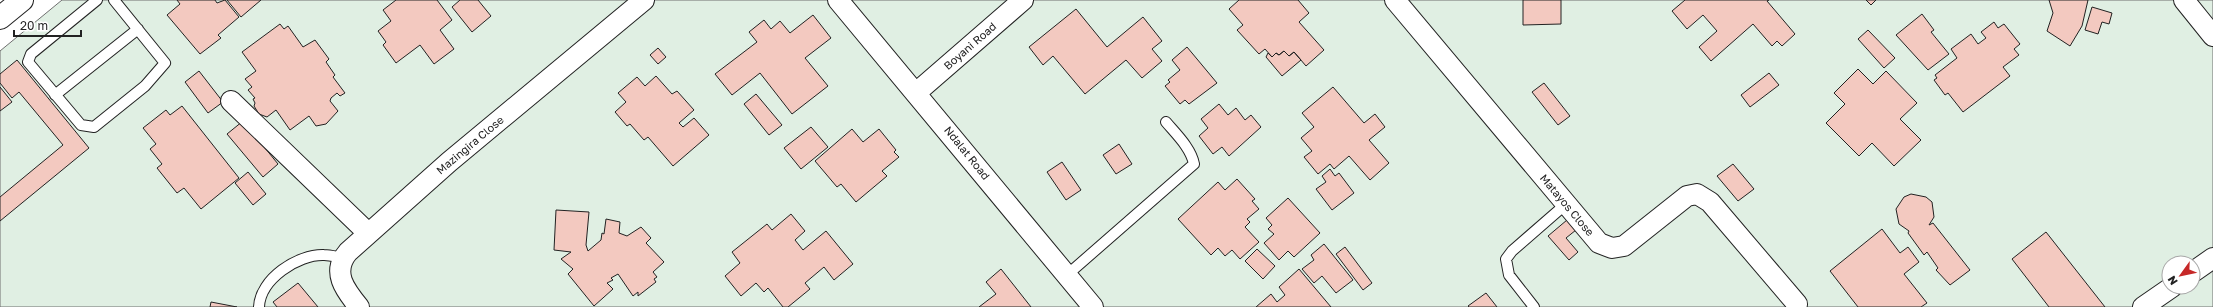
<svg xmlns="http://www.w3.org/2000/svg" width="2213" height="307" font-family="'Golos Text',sans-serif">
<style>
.green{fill:#e0efe3;stroke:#6f6f6f;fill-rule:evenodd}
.building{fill:#f3c9c0;stroke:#222}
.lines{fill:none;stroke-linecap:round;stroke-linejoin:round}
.service-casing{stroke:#222;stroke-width:12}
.minor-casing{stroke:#222;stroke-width:22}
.tertiary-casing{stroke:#222;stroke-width:24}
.service{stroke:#fff;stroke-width:10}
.minor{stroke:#fff;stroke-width:20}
.tertiary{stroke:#fff;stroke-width:22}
.labels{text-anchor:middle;stroke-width:3;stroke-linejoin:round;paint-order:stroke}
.street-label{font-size:11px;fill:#222;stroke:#fff}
</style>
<rect width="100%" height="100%" fill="#fff"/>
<path class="green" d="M62 0H2213V307H0V51ZM2169 263H2193V287H2169Z"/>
<path class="building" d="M177 0H215L217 3 225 0 239 17 218 35 221 38 200 54 167 15 180 4Z
M227 0H261L241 17Z
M396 0H437L452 20 440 30 454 49 434 64 420 45 396 63 383 45 386 42 378 31 391 21 383 10Z
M478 0 491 16 472 32 452 7 460 0Z
M1239 0H1298L1309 13 1299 22 1324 50 1306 66 1294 52 1289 56 1284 51 1279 55 1276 53 1272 57 1265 49 1259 54 1237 30 1243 25 1229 9Z
M1523 0H1561V24L1523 25Z
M1685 0H1769L1767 1 1795 34 1782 46 1777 41 1772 46 1753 24 1711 61 1699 47 1717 31 1703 15 1687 29 1672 11Z
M1866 0H1876L1871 5Z
M2049 0H2088L2082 26 2070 46 2047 31 2053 13Z
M2092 7 2112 13 2109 24 2102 22 2098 34 2085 30Z
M1076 9 1107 47 1143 17 1162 41 1152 49 1162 61 1142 78 1126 60 1085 94 1053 56 1043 65 1029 47Z
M1922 14 1934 30 1931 32 1949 54 1928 70 1896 35Z
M813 15 831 38 805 58 828 86 792 114 760 73 732 95 715 74 757 42 749 32 764 20 771 29 780 21 790 33Z
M1994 22 1998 28 2004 24 2020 44 2014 49 2019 55 2003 67 2010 76 1963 112 1948 93 1945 95 1934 80 1937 78 1935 75 1957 58 1951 49 1971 34 1978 44 1986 38 1981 32Z
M280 24 284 29 288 26 303 47 315 40 329 59 326 62 335 75 333 77 345 93 340 96 337 93 331 98 330 101 338 111 326 124 316 126 309 116 290 130 276 110 267 117 259 114 254 106 255 103 253 99 255 98 248 90 252 87 245 79 256 71 242 52Z
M1868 30 1895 58 1884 68 1858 39Z
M1187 47 1217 83 1189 104 1185 100 1180 104 1165 86 1170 82 1168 80 1180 70 1172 60Z
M658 48 666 57 658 64 650 55Z
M1284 51 1289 56 1294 52 1301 60 1282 76 1266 57 1268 53 1272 57 1276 53 1279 55Z
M17 60 89 148 0 221V197L63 145 19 92 12 98 0 83V74Z
M1858 69 1873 84 1886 71 1917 103 1900 119 1921 140 1894 166 1872 143 1859 156 1826 123 1845 104 1834 93Z
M199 71 223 102 208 113 185 82Z
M1769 73 1779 85 1750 107 1741 95Z
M656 76 672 94 677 91 694 110 679 123 683 127 694 118 709 135 673 166 648 137 644 140 630 124 627 126 615 112 626 102 618 93 637 77 645 86Z
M1544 83 1570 116 1558 125 1532 92Z
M0 87 12 102 0 111Z
M1333 87 1364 123 1375 114 1385 127 1369 140 1389 163 1370 180 1349 156 1334 169 1330 164 1318 174 1304 157 1312 151 1301 138 1314 127 1302 113Z
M756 94 782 125 769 135 744 104Z
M1219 104 1228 115 1236 108 1245 120 1251 115 1261 127 1229 156 1222 147 1213 154 1199 136 1208 128 1201 119Z
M182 106 239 178 201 209 184 188 177 193 157 168 162 164 150 149 156 144 143 128 166 110 170 115Z
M243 121 278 164 263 177 227 134Z
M811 127 828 147 801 169 784 148Z
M852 129 863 142 879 129 896 150 894 152 899 157 882 171 887 176 856 202 841 184 837 187 815 161Z
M1119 144 1132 164 1116 174 1103 155Z
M1062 162 1081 190 1066 200 1047 172Z
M1733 164 1754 189 1738 201 1717 176Z
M1330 169 1335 176 1339 173 1354 193 1332 210 1316 189 1326 182 1322 176Z
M248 172 266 194 253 205 235 183Z
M1237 179 1255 199 1252 201 1259 209 1247 219 1250 222 1245 227 1259 242 1240 259 1232 250 1225 256 1218 248 1211 255 1178 219 1218 182 1225 190Z
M1911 194 1926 197 1932 202 1934 217 1929 225 1933 223 1970 270 1950 285 1936 270 1938 268 1927 252 1924 255 1908 233 1909 231 1899 224 1896 209 1904 197Z
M1288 198 1320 233 1294 257 1288 251 1279 260 1264 243 1274 234 1268 229 1272 225 1266 218Z
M556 210 589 212 586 245 588 251 601 240 602 233 604 234 606 219 620 222 619 233 627 236 641 227 651 238 646 243 664 262 653 272 657 277 654 279 656 282 638 296V292L633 296 618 274 611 278 613 280 607 283 613 289 594 306 568 274 573 269 561 259 571 252 554 250Z
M791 214 805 231 795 240 803 250 826 231 853 264 834 280 824 267 805 283 810 289 788 307H783L768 288 764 292 756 283 741 296 725 276 740 263 732 252 767 224 772 230Z
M1567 220 1576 230 1566 238 1578 252 1569 260 1548 236Z
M1882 229 1900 253 1908 247 1919 262 1904 274 1927 303 1921 307H1858L1830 271Z
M2046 232 2105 307H2049L2012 259Z
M1324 244 1353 280 1336 293 1322 276 1314 283 1302 269 1314 260 1311 255Z
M1345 247 1372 283 1363 290 1336 254Z
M1257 249 1275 266 1263 279 1245 261Z
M1001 269 1031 307H979L996 294 986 282Z
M1299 269 1331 307H1256L1271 294 1277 302 1285 295 1279 287Z
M298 283 318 307H277L273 302Z
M1486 293 1497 307H1469L1468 306Z
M211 302 237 307H210Z"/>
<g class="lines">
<defs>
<path id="service" d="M97 0 31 54 28 62 81 125 94 127 145 86 165 63 114 0
M55 95 138 29
M1067 275 1194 164C1191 148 1176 134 1166 122
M259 307C260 279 298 254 324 255 330 255 337 257 343 258
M1534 307 1509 275 1506 259 1512 251 1566 204"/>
<path id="minor" d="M838 0 1093 307
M1395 0 1599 243 1612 248 1624 246 1687 196 1697 194 1710 202 1797 304
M2184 0 2213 36
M917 92 1023 0
M231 101 368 233
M2193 272 2213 258
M359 307C345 290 331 272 348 252L449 162 644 0
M2143 307 2172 287"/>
<path id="tertiary" d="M0 18 22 0"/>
</defs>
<use href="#service" class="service-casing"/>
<use href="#minor" class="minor-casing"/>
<use href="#tertiary" class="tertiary-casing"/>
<use href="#service" class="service"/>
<use href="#minor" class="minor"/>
<use href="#tertiary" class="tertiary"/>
</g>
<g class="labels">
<g class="street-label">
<text transform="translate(970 46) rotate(-41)" y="4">Boyani Road</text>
<text transform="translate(470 145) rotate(-40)" y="4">Mazingira Close</text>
<text transform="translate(967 153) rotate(51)" y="4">Ndalat Road</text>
<text transform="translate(1567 205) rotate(50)" y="4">Matayos Close</text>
</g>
</g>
<g transform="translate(2181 275) rotate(237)"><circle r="19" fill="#ffffff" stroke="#a7a7a7"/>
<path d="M0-3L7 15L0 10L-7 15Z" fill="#c62828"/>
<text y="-6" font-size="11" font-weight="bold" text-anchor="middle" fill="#222222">N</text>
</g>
<path d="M14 30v6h67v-6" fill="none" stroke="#222222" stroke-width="2"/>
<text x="20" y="30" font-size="12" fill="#222222" stroke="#ffffff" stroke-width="3" paint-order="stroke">20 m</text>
</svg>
